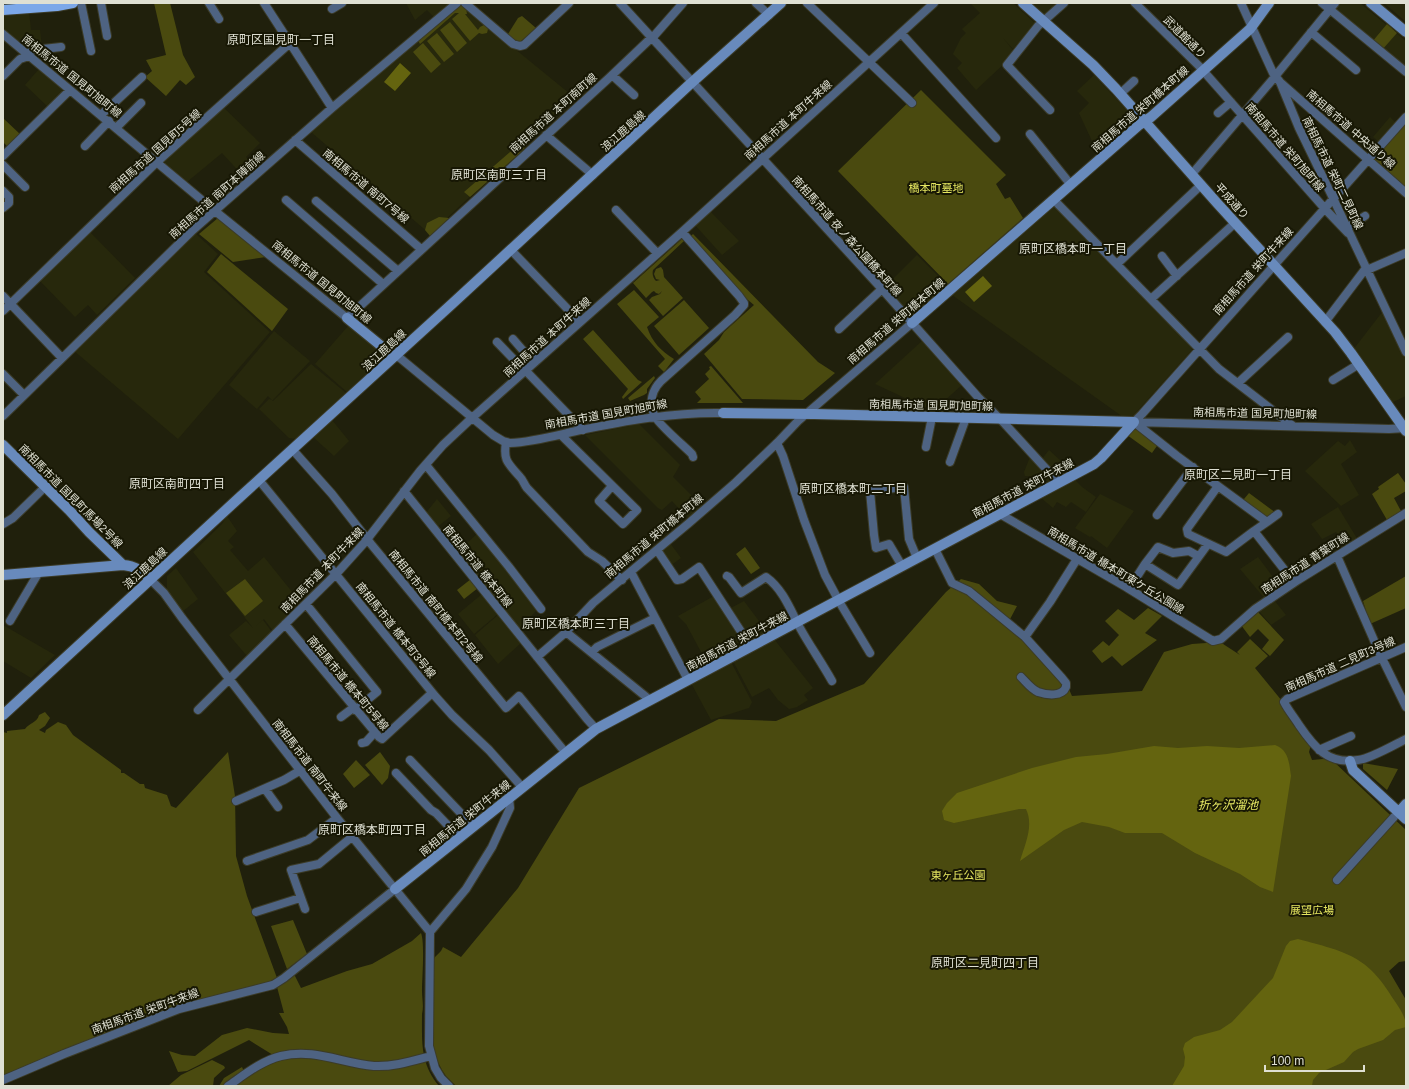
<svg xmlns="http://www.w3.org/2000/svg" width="1409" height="1089" font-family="Arial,'Noto Sans JP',sans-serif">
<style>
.built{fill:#27280c}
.green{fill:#4a4a0f}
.water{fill:#64640f}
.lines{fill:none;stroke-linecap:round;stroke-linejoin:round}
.street-casing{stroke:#3b3b28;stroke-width:10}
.secondary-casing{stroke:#3b3b28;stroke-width:12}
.primary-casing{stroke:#3b3b28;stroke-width:12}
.street{stroke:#4e6382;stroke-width:8}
.secondary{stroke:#688abc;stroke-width:10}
.primary{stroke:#7ca8e9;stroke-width:10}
.labels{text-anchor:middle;stroke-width:4;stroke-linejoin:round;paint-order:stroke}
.street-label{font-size:11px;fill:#dfe0d3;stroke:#171704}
.park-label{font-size:11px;fill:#e6e760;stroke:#171704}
.neighbourhood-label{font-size:12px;fill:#dfe0d3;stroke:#171704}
.water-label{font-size:12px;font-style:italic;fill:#eaec65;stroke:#171704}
</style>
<rect width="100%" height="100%" fill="#20200c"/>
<path class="built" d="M406 3H453L435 18 427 10 415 20Z
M970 3H1013L1036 24 1013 49 1003 38 1013 50 1012 54 1007 61 976 90 957 68 962 63 953 54 961 38 966 33 962 29 980 13Z
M1030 3H1057L1044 15Z
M1340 3H1360L1406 41V71L1334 10Z
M1384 3H1406V22Z
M460 4 575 98 430 234 311 132Z
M29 11 31 30H40L42 47 25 50 3 30V14Z
M39 69 64 91 51 106H47L25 85Z
M1094 75 1136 120 1098 154 1079 113 1089 103 1077 91Z
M222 106 260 143 246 157 255 169 245 178 222 153 187 182 160 161Z
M1390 117 1396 123 1379 142 1373 137Z
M1053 206H1056L1191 345 1192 350 1133 416 1123 417 952 295Z
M710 211 739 241 722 255 694 224Z
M89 231 135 278 97 315 88 305 75 317 39 280Z
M195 233 218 254 204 272 270 332 178 439 73 350Z
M917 255 947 285 911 317 884 288Z
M1383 311 1406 359V396L1391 403 1353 350Z
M349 325 387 354 347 392 315 364Z
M274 331 310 361 272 401H273L311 364 346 393 296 439 289 438 259 409 269 399 272 400 268 396 257 409 229 385Z
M923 340 962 385 933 411 875 384Z
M332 420 349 441 334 456 313 437Z
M639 424 680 465 673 477 703 507 689 519 682 509 680 510 672 501 662 510 658 508 585 435Z
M1350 440 1357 452 1341 464 1359 495 1341 506 1305 471 1338 441 1345 446Z
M1049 450 1072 471 1058 478 1042 459Z
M1030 457 1051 482 1049 484 1044 477 1025 476 1024 472Z
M1074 479 1082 487 1096 497 1086 512 1071 502 1066 507 1057 502 1053 508 1040 497Z
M1100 494 1134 511 1107 548 1091 536 1090 537 1075 528Z
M437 499 451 516 436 528 425 514Z
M1338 507 1358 540 1345 547 1336 532 1322 539 1311 524Z
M227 516 237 531 228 541 234 547 230 550 248 571 264 557 301 603 273 631 264 619 253 628 193 552 222 524Z
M478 533 538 609 518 629 457 552Z
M670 543 681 558 670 566 661 551Z
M1258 557 1281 588 1265 599 1240 569Z
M176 568 198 599 182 612 167 592V576Z
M482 594 498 614 474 634 458 614Z
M714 596 747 644 708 665 686 624 678 616Z
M1274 600 1286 615 1271 625 1258 610Z
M744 601 768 633 751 643 729 609Z
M499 614 521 643 498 664 475 635Z
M263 620 272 632 247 656 229 635 246 621 253 628Z
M3 625 55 655 31 678 3 661Z
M774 639 813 688 804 695 808 700 797 707 789 709 778 700 769 688 752 697 733 661Z
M731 662 752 702 749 708 711 720 691 683Z"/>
<path class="green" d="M154 3H170L183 55 195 77 186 85 180 80 166 96 145 77 152 71 146 60 166 55Z
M461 3 466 8 467 14H465L478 30 480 27 484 25 488 29 487 33 482 34 479 33 470 41 452 19 459 13H455L420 44 417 39Z
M522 16 536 28 520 42 514 41 508 34 518 18Z
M450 22 467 43 457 52 440 30Z
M1387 24 1397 33 1382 50 1372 42Z
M437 33 454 54 444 62 427 41Z
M423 43 441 64 431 73 413 52Z
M921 90 1006 175 996 184 1005 199 1010 197 1023 218 948 284 838 171Z
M3 118 21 135 8 147 3 142Z
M1406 121V189L1373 159Z
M532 133 535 136 520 153 470 197 464 192Z
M439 217 449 218 430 236 425 230 427 223Z
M218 218 266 257 233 262 199 234Z
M693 234 818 362 835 373 803 400 742 399 704 354 719 340 724 332 754 305 742 295 691 236Z
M682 239 684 241 653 270C652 274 653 278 656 281L660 280 656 279 654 274 656 269 661 267 663 270 664 277 683 298 663 316 649 300 652 297 660 294 662 291 659 294 656 293 654 291 652 292 646 298 633 283Z
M221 254 288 309 272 331 207 272Z
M634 290 659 317 647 327C652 342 661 351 674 359L664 372 658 366 665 359 617 304Z
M684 300 709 328 679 355 654 326Z
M593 330 638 380 642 382 623 399 622 397 628 389 583 339Z
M711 366 743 403H697L701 399 695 392 709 379 705 374 710 369 709 367Z
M654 376 655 378 647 389V393L644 395 630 401 628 398Z
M1137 427 1159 443 1152 453 1127 435Z
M1398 473 1406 484V491L1394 498 1401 511 1387 520 1372 494 1379 489 1378 487Z
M1249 493 1276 513 1268 519 1244 502V499Z
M745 547 760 568 751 574 736 554Z
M1406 576V608L1370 624 1363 601Z
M245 579 263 601 245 616 226 593Z
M471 579 478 588 464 599 457 590Z
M961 579 979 584 997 601 1017 606 1009 621 1062 674 1072 696 1142 691 1164 652 1192 644 1220 642 1240 655 1237 652 1250 639 1268 656 1255 668 1282 701 1311 745 1309 752 1312 760 1323 759 1332 760 1406 830V961L1399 962 1389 971 1406 1000V1086H456L446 1076 442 1070 435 1056 434 1049V958L441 951 443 947 461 957 518 888 579 788 719 719 776 721 864 684 946 592Z
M1148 608 1162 616 1145 633 1157 640 1122 666 1112 656 1102 663 1092 651 1103 641 1109 646 1119 635 1105 621 1118 609 1134 620Z
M1257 611 1284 640 1270 656 1262 649 1269 640 1258 629 1250 637 1241 625Z
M45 712 50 718 45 726 39 730 45 733 46 730 58 722 66 725 73 735 121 770V773H124L140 784H144L145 788 167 795 171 806 176 808 228 752 235 796 236 856 247 896 277 978 271 982 181 1005 3 1077V732L7 733V731L25 729C29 723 37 723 39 715Z
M380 752 390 766 388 778 382 785 365 765Z
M356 760 370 775 354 788 343 774Z
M1363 763 1398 769 1387 790 1363 769Z
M293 920 307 954 287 969 271 926Z
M421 933C425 943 422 978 422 991 422 999 424 1006 422 1014 422 1042 420 1063 439 1086H219L224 1078 242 1067 246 1076 273 1055 249 1040 187 1071 178 1072 169 1051 182 1055 195 1056 222 1035 247 1028 273 1033 289 1034 287 1027 279 1013H284L277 987 294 974 301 988 347 971 372 964 412 941Z
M212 1060 224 1066 225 1068 214 1078 213 1086H155H168L181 1075Z"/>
<path class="water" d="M400 63 411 73 395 91 384 82Z
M983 276 992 286 974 302 965 292Z
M1275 745C1289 750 1289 763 1291 776L1273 892 1260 887 1240 874 1195 853 1162 833H1125L1109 827 1082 822 1064 830 1020 861C1025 844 1034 826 1026 809H1019L954 823 944 820 942 811 947 803 957 793 1032 768 1076 757 1107 754 1154 746 1178 748 1207 746 1239 748Z
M1298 939C1346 952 1367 955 1394 1000 1400 1009 1406 1017 1406 1027L1395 1030 1383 1040 1358 1049 1353 1052 1344 1062 1319 1073 1313 1080 1312 1086H1172L1184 1066 1185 1057 1183 1049 1185 1043 1194 1037 1220 1030 1232 1022 1273 978 1286 946 1290 941Z"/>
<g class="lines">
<defs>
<path id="street" d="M81 3 91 51
M101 3 107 36
M209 3 219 19
M465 3 513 44 520 46 524 45 569 3
M620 3 882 289 978 397 1005 424 1059 483
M756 3 769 15
M807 3 912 103
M1135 3 1199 66 1326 210 1348 233
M1241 3 1273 73 1280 82 1299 128 1332 196 1406 352
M1322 3 1406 72
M332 9 342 3
M1311 32 1356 70
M901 33 996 138
M3 34 215 211 347 318 609 78 648 41 654 36 683 3
M290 43 332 108
M26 54 34 50 61 47
M612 75 634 95
M3 76 20 59 29 56
M1281 83 1406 193
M1121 93 1134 81
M1050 110 1007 65 1038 26 1064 3
M1218 113 1231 102
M101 115 142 77
M116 128 141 103
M1030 134 1071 185
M546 135 593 175
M295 140 421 249
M85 146 109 121
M3 156 70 90
M3 165 25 187
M1192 174 1273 79 1335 3
M3 191 9 197V203L3 208
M286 200 383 284
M1054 200 1219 369 1293 426
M316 201 398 271
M616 210 657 253
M1348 227 1365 216
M682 232 739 296 744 303V305L735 315 661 381C652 390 649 402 654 415 656 422 685 447 692 454L693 457
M511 250 580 322
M1162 256 1177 276
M1117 264 1201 185
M1367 270 1406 253
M3 296 62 358
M1151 299 1235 223
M3 311 157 162 290 43 264 3
M1325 322 1366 268
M839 329 882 289
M513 339 526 354 537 360
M497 342 525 371
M395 356 400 358 493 435 503 441 510 443C532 442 554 436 576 431 625 421 673 412 723 413
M526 371 583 430
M3 374 24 395
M1333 380 1359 364
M1238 383 1288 337
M3 416 193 230 332 108 457 3
M1134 422 1142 414 1406 117
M1134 422 1389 429 1406 428
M1134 422 1177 456 1267 522 1254 531
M561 435 637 510 623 524 599 501 612 486
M506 442C503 461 508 463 520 477 523 480 524 484 527 488L588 552 602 561 622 580
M777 443 783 456 804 520 825 575 840 603 870 653
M926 447 932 417
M292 449 332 494 371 544 506 708 519 696 565 752
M950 462 966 418
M426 465 509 567 541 609
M259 480 435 696 452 715 489 750 522 787
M1218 486 1187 529 1188 534 1226 552 1254 531 1294 582
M404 491 587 719 596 729
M1000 514 1126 587 1213 641 1221 639 1255 609 1298 580 1406 513
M1157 515 1193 467
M1267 522 1278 514
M3 524 13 518 46 486
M935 549 952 583 969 591 1025 637 1050 602 1077 559
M657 550 677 580 682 579 699 567 751 647
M1337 556 1380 654 1406 707
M1145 564 1158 547 1173 553 1189 551 1198 556
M902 566 889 544 876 548 874 535 870 491 904 487 909 539 917 558
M631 572 688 680
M727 576 729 577 741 593 766 577C783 589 791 611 800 628 810 646 822 663 832 681
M150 579 164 593 182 618 337 818 430 932 429 1046 435 1068 441 1078 449 1086
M1129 589 1145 564 1178 585 1208 544
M306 604 377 692 355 710
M10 621 39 572
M285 624 379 737 382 739 432 693
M566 632 650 700
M1406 647 1287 699 1284 702C1288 710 1294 717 1299 725 1314 747 1328 765 1358 760 1370 759 1394 745 1406 739
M592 652 597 647 655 618
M537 657 565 633 593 603 689 523 735 483 778 442 798 421 912 323
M1021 677C1026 682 1031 689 1038 692 1047 695 1062 697 1066 687V683L1062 678 1025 637
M198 710 338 572 365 542 420 471 443 445 473 417 682 232 934 3
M341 717 353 708
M362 743 366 742 375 732
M1319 750 1351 736
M410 760 473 826
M396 773 431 810 436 813 459 837
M265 789 278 807
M236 801 284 780 301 770
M247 861 308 840 337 818
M1337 880 1394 817
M305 909 291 870 319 864 353 836
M256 912 300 898
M430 932 466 889 492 847 510 808 509 798
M3 1080 64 1054 179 1009 273 985 284 978 395 889
M228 1086C244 1075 261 1061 281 1056 314 1048 341 1063 374 1066 393 1067 412 1061 431 1056"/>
<path id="secondary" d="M1023 3 1093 65 1116 89 1217 203 1335 332 1351 353 1406 431
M1371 3 1406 32
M347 318 391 354 395 356
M912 323 1139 125 1151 117 1250 29 1269 3
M723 413 814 414 1134 422
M3 445 69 510 89 532 123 565
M3 575 123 565C135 566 141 570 150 579
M3 715 240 497 453 303 689 85 781 3
M1350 761 1353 770 1406 819
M1399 812 1406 804
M395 889 596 729 1079 472 1094 464 1101 458 1134 422"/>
<path id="primary" d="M3 10 57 6 73 3"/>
</defs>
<use href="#street" class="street-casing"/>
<use href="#secondary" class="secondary-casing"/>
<use href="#primary" class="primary-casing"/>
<use href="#street" class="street"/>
<use href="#secondary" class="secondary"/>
<use href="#primary" class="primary"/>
</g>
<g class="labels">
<g class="street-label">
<text transform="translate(1185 37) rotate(45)" y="4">武道館通り</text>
<text transform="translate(72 76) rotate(39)" y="4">南相馬市道 国見町旭町線</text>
<text transform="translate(1140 109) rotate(-41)" y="4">南相馬市道 栄町橋本町線</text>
<text transform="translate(553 113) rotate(-42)" y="4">南相馬市道 本町南町線</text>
<text transform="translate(788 120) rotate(-42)" y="4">南相馬市道 本町牛来線</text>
<text transform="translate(1351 129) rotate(41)" y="4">南相馬市道 中央通り線</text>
<text transform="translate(623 131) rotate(-42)" y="4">浪江鹿島線</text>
<text transform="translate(1285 147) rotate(49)" y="4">南相馬市道 栄町旭町線</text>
<text transform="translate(155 151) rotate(-42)" y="4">南相馬市道 国見町5号線</text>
<text transform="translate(1333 173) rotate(64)" y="4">南相馬市道 栄町二見町線</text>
<text transform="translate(366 186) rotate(40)" y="4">南相馬市道 南町7号線</text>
<text transform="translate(217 195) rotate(-42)" y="4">南相馬市道 南町本陣前線</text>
<text transform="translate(1232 201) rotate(48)" y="4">平成通り</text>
<text transform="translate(847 236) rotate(48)" y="4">南相馬市道 夜ノ森公園橋本町線</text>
<text transform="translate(1253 271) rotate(-48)" y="4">南相馬市道 栄町牛来線</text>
<text transform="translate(322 282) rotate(39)" y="4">南相馬市道 国見町旭町線</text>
<text transform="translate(896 321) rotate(-41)" y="4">南相馬市道 栄町橋本町線</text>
<text transform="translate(547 337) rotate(-42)" y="4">南相馬市道 本町牛来線</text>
<text transform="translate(384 350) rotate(-43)" y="4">浪江鹿島線</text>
<text transform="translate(931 405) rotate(1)" y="4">南相馬市道 国見町旭町線</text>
<text transform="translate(1255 413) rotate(1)" y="4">南相馬市道 国見町旭町線</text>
<text transform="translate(606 414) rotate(-10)" y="4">南相馬市道 国見町旭町線</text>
<text transform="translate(1023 488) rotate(-28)" y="4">南相馬市道 栄町牛来線</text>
<text transform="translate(71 496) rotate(45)" y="4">南相馬市道 国見町馬場2号線</text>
<text transform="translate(654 536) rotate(-40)" y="4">南相馬市道 栄町橋本町線</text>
<text transform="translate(1305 563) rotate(-33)" y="4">南相馬市道 青葉町線</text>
<text transform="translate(478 566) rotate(51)" y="4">南相馬市道 橋本町線</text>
<text transform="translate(145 568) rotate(-43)" y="4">浪江鹿島線</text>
<text transform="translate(322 570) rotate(-46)" y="4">南相馬市道 本町牛来線</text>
<text transform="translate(1116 570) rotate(31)" y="4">南相馬市道 橋本町東ケ丘公園線</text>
<text transform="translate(436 606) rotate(51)" y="4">南相馬市道 南町橋本町2号線</text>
<text transform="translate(396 630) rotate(51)" y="4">南相馬市道 橋本町3号線</text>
<text transform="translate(737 641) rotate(-28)" y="4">南相馬市道 栄町牛来線</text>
<text transform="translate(1340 664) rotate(-24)" y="4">南相馬市道 二見町3号線</text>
<text transform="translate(348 683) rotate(50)" y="4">南相馬市道 橋本町5号線</text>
<text transform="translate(310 765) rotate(52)" y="4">南相馬市道 南町牛来線</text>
<text transform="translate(465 818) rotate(-39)" y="4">南相馬市道 栄町牛来線</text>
<text transform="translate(145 1011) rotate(-20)" y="4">南相馬市道 栄町牛来線</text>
</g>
<g class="park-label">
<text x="936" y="192">橋本町墓地</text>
<text x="958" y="879">東ヶ丘公園</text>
<text x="1312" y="914">展望広場</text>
</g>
<g class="neighbourhood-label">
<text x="281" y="44">原町区国見町一丁目</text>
<text x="499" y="179">原町区南町三丁目</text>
<text x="1073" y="253">原町区橋本町一丁目</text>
<text x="1238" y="479">原町区二見町一丁目</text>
<text x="177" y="488">原町区南町四丁目</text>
<text x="853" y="493">原町区橋本町二丁目</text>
<text x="576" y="628">原町区橋本町三丁目</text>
<text x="372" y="834">原町区橋本町四丁目</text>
<text x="985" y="967">原町区二見町四丁目</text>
</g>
<g class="water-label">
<text x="1228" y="809">折ヶ沢溜池</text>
</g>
</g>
<rect width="1409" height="1089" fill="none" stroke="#dfe0d3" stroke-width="8"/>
<path d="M1265 1065v6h99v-6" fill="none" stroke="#dfe0d3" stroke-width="2"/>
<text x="1271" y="1065" font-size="12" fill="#dfe0d3" stroke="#171704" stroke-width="3" paint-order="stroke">100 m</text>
</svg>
